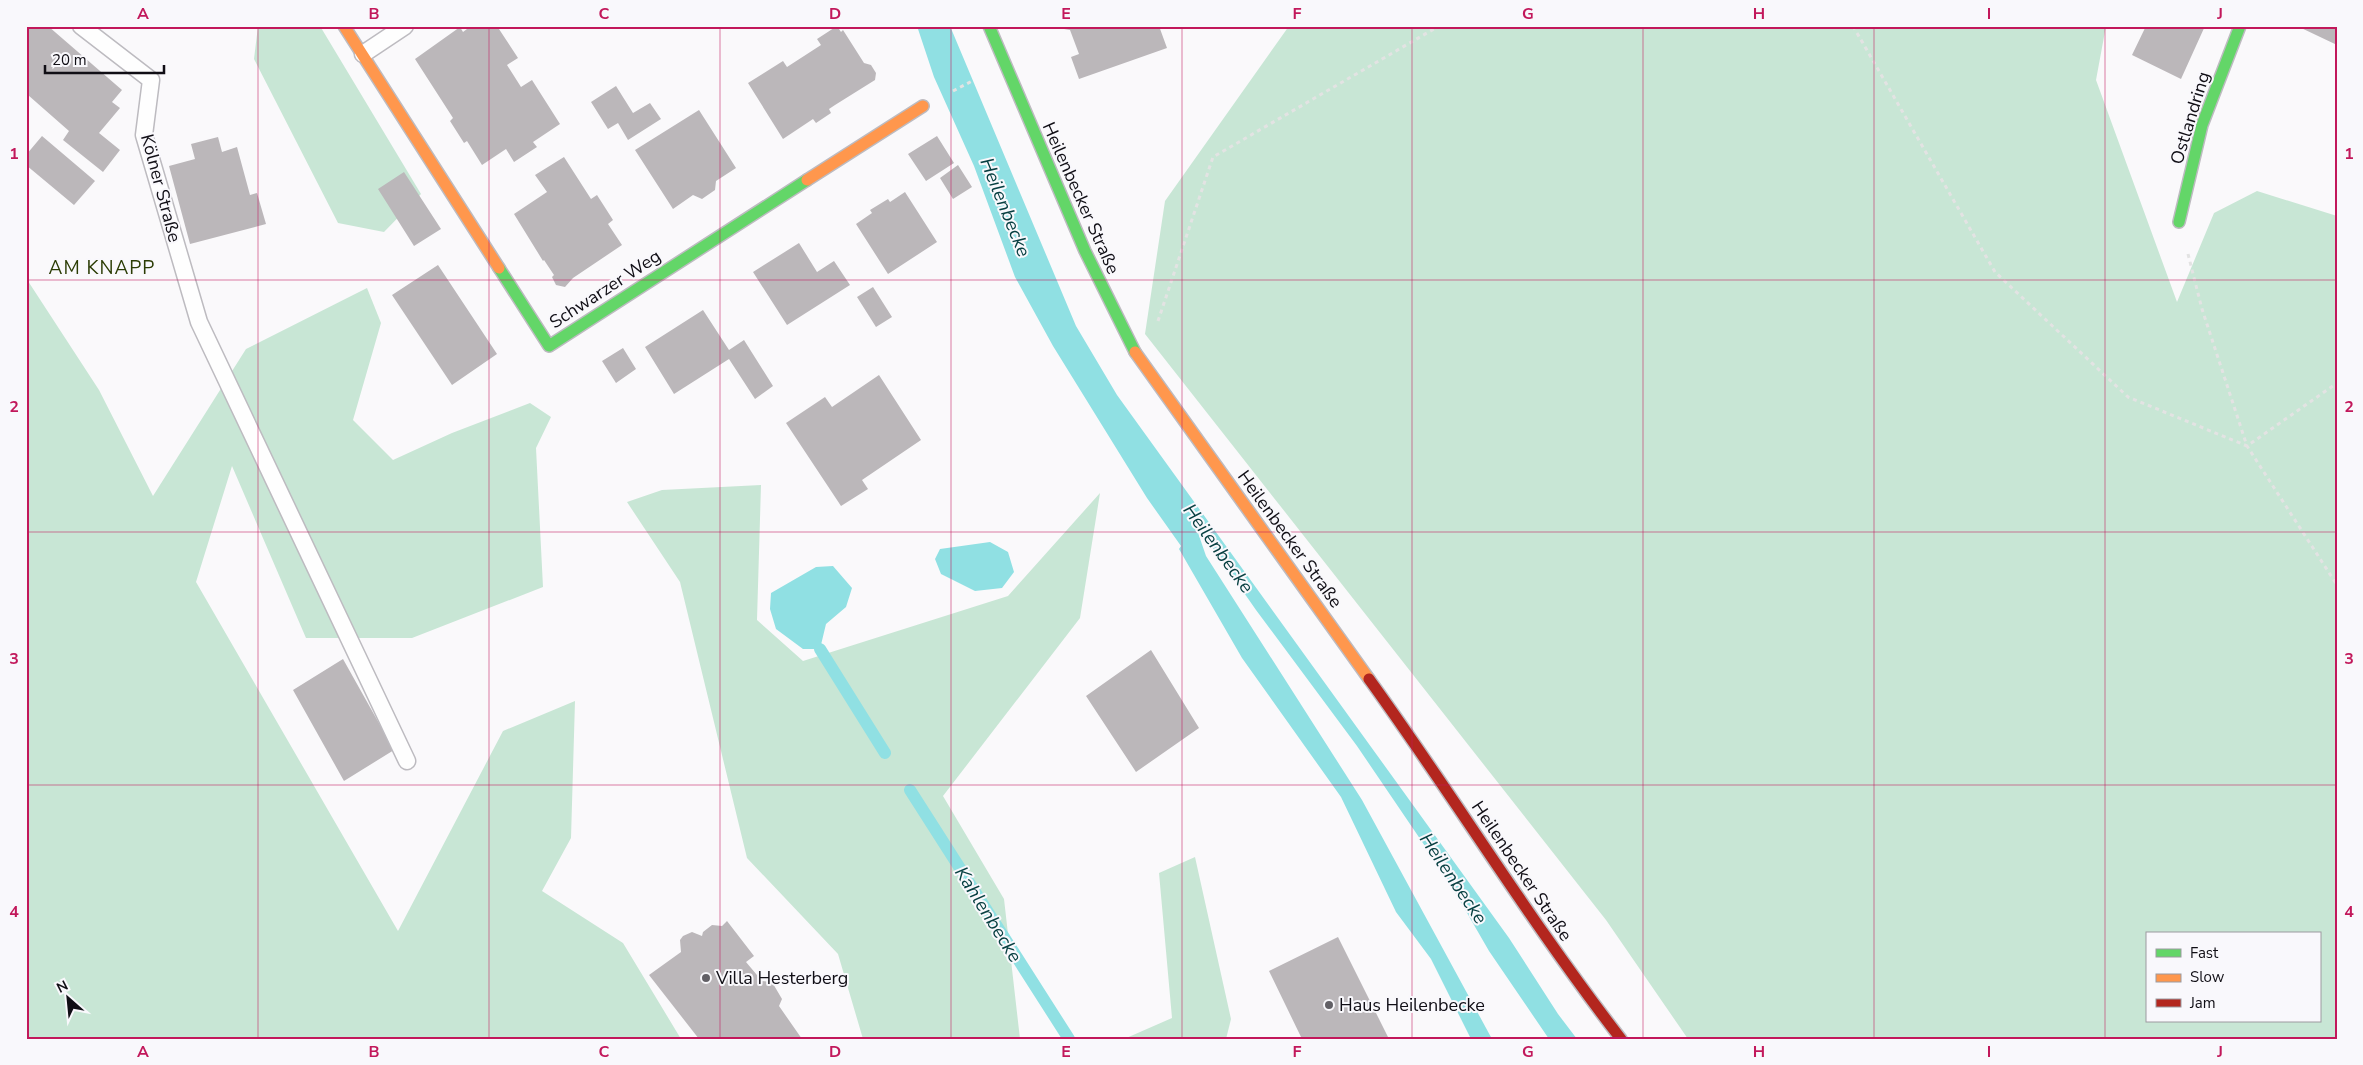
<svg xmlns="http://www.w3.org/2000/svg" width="2363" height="1065" font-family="'Nunito Sans',sans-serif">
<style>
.green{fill:#c8e6d5;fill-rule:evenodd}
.water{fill:#90e0e3}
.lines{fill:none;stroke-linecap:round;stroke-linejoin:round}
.stream{stroke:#90e0e3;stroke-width:12}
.building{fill:#bbb7ba}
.lane-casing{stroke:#bdbbc0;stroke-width:19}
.fast-casing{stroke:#bdbbc0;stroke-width:14}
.slow-casing{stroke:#bdbbc0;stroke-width:14}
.jam-casing{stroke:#bdbbc0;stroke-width:14}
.path{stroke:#e3e3e3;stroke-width:3;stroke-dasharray:4 4;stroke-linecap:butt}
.lane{stroke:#fefefe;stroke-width:16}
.fast{stroke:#63d668;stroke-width:11}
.slow{stroke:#ff974d;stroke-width:11}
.jam{stroke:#b3261e;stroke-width:11}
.grid{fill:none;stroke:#c2185b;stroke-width:1;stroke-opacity:0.55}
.poi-dot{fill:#626066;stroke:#f9f8fc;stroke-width:2}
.labels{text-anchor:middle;stroke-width:4;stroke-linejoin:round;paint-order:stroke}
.street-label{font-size:18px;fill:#100e15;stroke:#f9f8fc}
.poi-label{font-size:18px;fill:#100e15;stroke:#f9f8fc;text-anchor:start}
.water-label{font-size:19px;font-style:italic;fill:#084042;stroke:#f9f8fc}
.neighbourhood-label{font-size:19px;letter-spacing:1px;fill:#2b3c04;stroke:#f9f8fc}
.neatline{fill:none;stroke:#c2185b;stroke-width:2}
.grid-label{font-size:16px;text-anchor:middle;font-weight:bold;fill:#c2185b}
</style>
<rect width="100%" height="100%" fill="#faf9fb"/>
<path class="green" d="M258 26H320L421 194 384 232 338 223 254 59Z
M1289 26H2106L2096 80 2177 302 2214 213 2257 191 2337 216V1039H1688L1606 920 1145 334 1165 201ZM2147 934H2319V1021H2147Z
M26 278 99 390 153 496 246 349 367 288 381 323 353 420 393 460 452 433 530 403 551 417 536 448 543 587 412 638H306L232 466 196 582 398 931 503 731 575 701 571 838 542 891 623 943 681 1039H26Z
M761 485 757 620 803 661 1008 596 1100 493 1080 618 943 796 1004 899 1020 1039H863L838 954 747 858 680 582 627 502 662 490Z
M1195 857 1231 1019 1226 1039H1124L1172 1018 1159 873Z"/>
<path class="water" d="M917 26H950L1076 326 1117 395 1509 938 1558 1014 1577 1039H1549L1489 951 1448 880 1357 746 1256 610 1194 521 1206 556 1362 800 1492 1039H1471L1431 959 1396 912 1341 797 1242 658 1179 549 1181 546 1147 498 1053 346 1015 277 974 166 934 77Z
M990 542 1008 552 1014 572 1002 588 975 591 941 574 935 559 940 549Z
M833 566 852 588 846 607 826 624 820 649H803L776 629 770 609 771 593 816 567Z"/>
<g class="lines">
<path class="stream" d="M820 649 885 753
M910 790 1069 1039"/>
</g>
<path class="building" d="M26 26H48L122 90 112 102 120 108 99 133 120 150 103 172 63 140 69 131 28 95 26 97Z
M471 26H497L518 58 507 65 521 87 532 80 560 124 533 142 537 147 514 162 506 149 482 165 467 141 464 143 450 121 453 118 415 59 460 27 463 32Z
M837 26 841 32 843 30 864 63 871 65 876 73 875 80 835 105 829 109 831 113 816 123 813 119 783 139 748 83 783 61 787 67 821 45 817 39Z
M1063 26H1159L1167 48 1079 79 1071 57 1079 54 1070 30 1064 29Z
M2146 26H2205L2181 79 2132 55Z
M2297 26H2337V45Z
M616 86 633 113 650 103 661 119 628 140 618 123 608 129 591 102Z
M699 110 736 168 716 181 715 190 702 199 693 195 673 209 635 150Z
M42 136 95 181 74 205 26 165V155Z
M937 136 954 163 926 181 908 154Z
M218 137 222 152 237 147 250 195 257 193 266 224 190 244 169 166 195 159 191 144Z
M564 157 591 199 597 195 613 220 608 224 622 245 573 278 565 287 556 285 552 277 554 275 544 260 543 261 514 214 547 192 535 175Z
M958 165 972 187 953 199 940 178Z
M404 172 441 229 414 246 378 189Z
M905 192 937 242 888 274 856 224 872 213 870 210 888 199 890 202Z
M799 243 817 272 834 261 850 285 787 325 753 272Z
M438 265 497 354 452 385 392 295Z
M873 287 892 317 876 327 857 297Z
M703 310 729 350 744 340 773 386 755 399 729 359 674 394 645 347Z
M623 348 636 369 616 383 602 361Z
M879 375 921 440 862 480 868 489 841 506 786 423 825 397 832 407Z
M1151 650 1199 728 1136 772 1086 696Z
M343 659 394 750 344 781 293 690Z
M727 921 754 956 746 962 762 981 772 982 782 999 779 1006 802 1039H699L649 975 681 952 680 940 683 936 692 932 702 936 703 932 712 925 722 926Z
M1338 937 1389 1039H1302L1269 971Z"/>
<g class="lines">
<defs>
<path id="lane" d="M81 26 151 80 144 135 199 322 407 761
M363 54 405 26"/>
<path id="fast" d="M989 26 1085 251 1135 352
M2179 222 2202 125 2240 26
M499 268 549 346 807 180"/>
<path id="slow" d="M344 26 499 268
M807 180 923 106
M1135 352 1369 679"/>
<path id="jam" d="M1369 679C1455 798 1531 923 1621 1039"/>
</defs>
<use href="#lane" class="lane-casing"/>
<use href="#fast" class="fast-casing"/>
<use href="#slow" class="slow-casing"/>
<use href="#jam" class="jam-casing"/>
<path class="path" d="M1853 26 1995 272 2128 397 2247 446 2337 383
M953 91 974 80
M2188 254 2202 309 2247 446 2337 585
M1158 321 1213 157 1439 26"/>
<use href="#lane" class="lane"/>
<use href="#fast" class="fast"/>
<use href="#slow" class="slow"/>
<use href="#jam" class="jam"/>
</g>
<path class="grid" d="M258 26V1039M489 26V1039M720 26V1039M951 26V1039M1182 26V1039M1412 26V1039M1643 26V1039M1874 26V1039M2105 26V1039M26 280H2337M26 532H2337M26 785H2337"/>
<g class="poi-dot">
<circle cx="706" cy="978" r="5"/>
<circle cx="1329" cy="1005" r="5"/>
</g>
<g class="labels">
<g class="street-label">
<text transform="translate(2190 118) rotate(-73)" y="6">Ostlandring</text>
<text transform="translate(161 188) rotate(75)" y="6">Kölner Straße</text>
<text transform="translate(1081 198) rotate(66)" y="6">Heilenbecker Straße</text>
<text transform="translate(605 289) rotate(-33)" y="6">Schwarzer Weg</text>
<text transform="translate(1290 539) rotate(54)" y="6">Heilenbecker Straße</text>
<text transform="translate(1522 871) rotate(56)" y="6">Heilenbecker Straße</text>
</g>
<g class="poi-label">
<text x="716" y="984">Villa Hesterberg</text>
<text x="1339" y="1011">Haus Heilenbecke</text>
</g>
<g class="water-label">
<text transform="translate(1006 207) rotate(68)" y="7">Heilenbecke</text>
<text transform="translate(1219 548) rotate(54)" y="7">Heilenbecke</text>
<text transform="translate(1454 878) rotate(56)" y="7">Heilenbecke</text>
<text transform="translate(989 914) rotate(58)" y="7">Kahlenbecke</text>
</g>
<g class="neighbourhood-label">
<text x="102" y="274">AM KNAPP</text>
</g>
</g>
<rect width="2363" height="1065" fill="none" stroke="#f9f8fc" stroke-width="55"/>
<rect x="2146" y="932" width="175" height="90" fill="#f9f8fc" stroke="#9c9aa0"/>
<rect x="2156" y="949" width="25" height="8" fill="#63d668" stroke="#9c9aa0"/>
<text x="2190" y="958" font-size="15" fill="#100e15">Fast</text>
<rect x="2156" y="974" width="25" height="8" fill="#ff974d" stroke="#9c9aa0"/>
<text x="2190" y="982" font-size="15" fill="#100e15">Slow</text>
<rect x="2156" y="999" width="25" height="8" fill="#b3261e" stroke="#9c9aa0"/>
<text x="2190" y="1008" font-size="15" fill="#100e15">Jam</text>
<g transform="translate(68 998) rotate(333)" stroke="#f9f8fc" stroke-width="4" paint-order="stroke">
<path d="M0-4L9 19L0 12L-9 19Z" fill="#100e15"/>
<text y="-8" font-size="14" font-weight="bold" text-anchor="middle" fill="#100e15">N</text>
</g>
<path d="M45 65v8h119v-8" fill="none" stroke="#100e15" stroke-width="2.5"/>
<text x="52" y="65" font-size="15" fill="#100e15" stroke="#f9f8fc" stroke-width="4" paint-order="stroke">20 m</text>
<rect x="28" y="28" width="2308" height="1010" class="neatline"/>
<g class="grid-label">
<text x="143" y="19">A</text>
<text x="374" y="19">B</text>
<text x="604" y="19">C</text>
<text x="835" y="19">D</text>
<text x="1066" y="19">E</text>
<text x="1297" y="19">F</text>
<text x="1528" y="19">G</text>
<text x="1759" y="19">H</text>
<text x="1989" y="19">I</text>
<text x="2220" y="19">J</text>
<text x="14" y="159">1</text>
<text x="2349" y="159">1</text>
<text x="14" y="412">2</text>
<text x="2349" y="412">2</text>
<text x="14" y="664">3</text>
<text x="2349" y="664">3</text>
<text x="14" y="917">4</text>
<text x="2349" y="917">4</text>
<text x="143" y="1057">A</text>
<text x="374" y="1057">B</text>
<text x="604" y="1057">C</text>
<text x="835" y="1057">D</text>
<text x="1066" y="1057">E</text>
<text x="1297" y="1057">F</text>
<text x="1528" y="1057">G</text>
<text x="1759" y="1057">H</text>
<text x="1989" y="1057">I</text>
<text x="2220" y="1057">J</text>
</g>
</svg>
